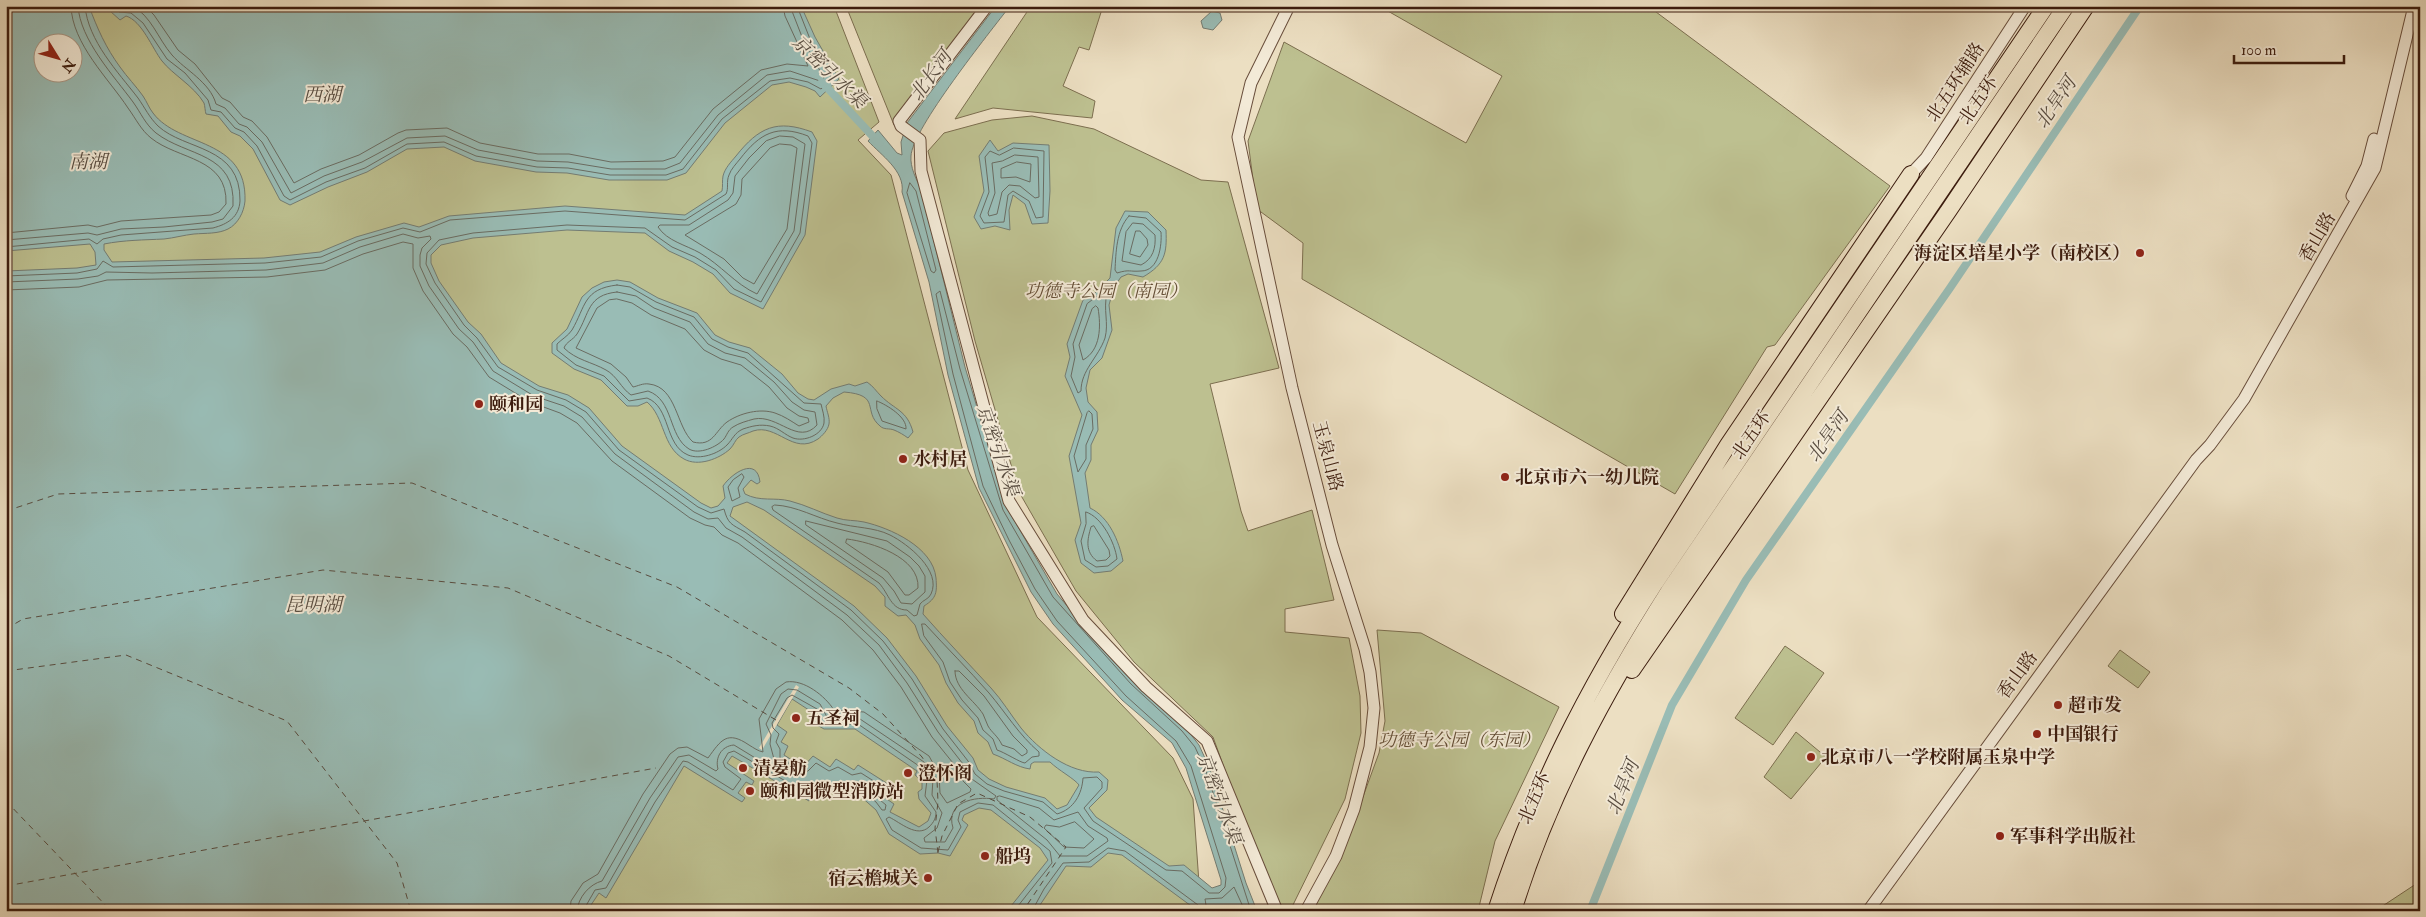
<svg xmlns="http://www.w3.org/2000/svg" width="2426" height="917" font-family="'IM FELL Double Pica','Noto Serif SC',serif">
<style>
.green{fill:#bdc090;stroke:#7c6e4f;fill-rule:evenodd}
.water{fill:#99bcb5;stroke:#747c72;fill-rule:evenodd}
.pier{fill:#ecdfc2}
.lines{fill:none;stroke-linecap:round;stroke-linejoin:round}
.shore{stroke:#6a6c62;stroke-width:1}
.canal{stroke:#99bcb5;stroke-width:8}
.ferry{stroke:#584c40;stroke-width:1;stroke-dasharray:6 5;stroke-linecap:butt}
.tertiary-casing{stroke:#684d3b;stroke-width:13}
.motorway-casing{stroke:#3c1c0e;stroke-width:18}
.tertiary{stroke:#f3ead7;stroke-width:11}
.motorway{stroke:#ecdfc2;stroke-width:16}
.poi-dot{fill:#8f2418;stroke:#f3ead7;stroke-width:2}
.labels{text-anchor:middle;stroke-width:4;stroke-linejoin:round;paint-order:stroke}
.street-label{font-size:18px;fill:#3c1c0e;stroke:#f3ead7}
.poi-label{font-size:18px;font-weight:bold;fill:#3c1c0e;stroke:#f3ead7;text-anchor:start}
.park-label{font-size:18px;font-style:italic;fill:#634d35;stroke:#f3ead7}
.water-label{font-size:19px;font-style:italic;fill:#584c40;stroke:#f3ead7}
</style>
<rect width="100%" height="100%" fill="#ecdfc2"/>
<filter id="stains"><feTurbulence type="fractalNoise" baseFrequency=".004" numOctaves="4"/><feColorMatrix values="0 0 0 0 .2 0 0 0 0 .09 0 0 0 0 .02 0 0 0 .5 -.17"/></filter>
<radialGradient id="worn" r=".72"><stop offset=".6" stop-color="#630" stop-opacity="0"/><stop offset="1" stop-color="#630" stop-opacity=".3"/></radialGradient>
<path class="green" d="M6 6H834L879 122 858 140 891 175 968 470 1037 617 1173 758 1193 799 1201 911H6ZM42 42H72V72H42Z
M846 6H984L894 125Z
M1031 6H1103L1089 50 1079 47 1063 86 1095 101 1092 118 993 108 955 119Z
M1379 6H1648L1890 186 1775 345 1767 347 1675 494 1302 279 1303 243 1261 212 1257 211 1248 141 1284 42 1466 143 1502 76Z
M1032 116 1094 129 1201 180 1228 182 1279 368 1210 384 1241 511 1248 531 1312 510 1334 600 1285 609V632L1349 638 1360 696 1361 733 1345 799 1290 911H1276L1213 737 1134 662 1076 591 1019 492 975 341 928 151 944 133 992 120Z
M1377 630 1421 633 1559 707 1495 841 1478 911H1311L1341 857 1379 753 1385 721Z
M1785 646 1824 673 1773 745 1735 718Z
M2120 650 2150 672 2138 688 2108 666Z
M1796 732 1826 757 1791 799 1764 777Z
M2419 882 2420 911H2375Z"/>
<path class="water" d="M6 6H89C97 28 106 48 120 67 127 77 136 86 143 96 147 102 149 108 153 113 179 148 247 137 245 201 244 212 238 224 228 229 218 234 206 233 194 234 184 235 174 238 164 239 144 240 124 240 104 244V250L112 262 264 258 320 252 356 237 404 223 419 227 449 216 565 206 685 215 722 191C723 186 722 181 723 176 725 168 731 162 736 156 759 127 777 119 812 132L817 141 805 235 763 309 730 293 713 274 693 262 669 251 645 233 567 230 473 238 441 245 431 255V263L439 281 468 322 481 334 501 363 539 386 568 395 589 408 622 446 701 503 711 508 718 506 725 498 723 486C732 473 757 456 760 482L757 484 751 480 743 489 745 494C760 502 775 497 790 501 806 505 821 513 837 518 846 521 855 520 864 522 890 528 933 547 936 578 937 592 937 598 924 606L923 614C945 639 968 663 991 688 1002 700 1011 715 1021 728 1039 750 1070 774 1099 772L1108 780 1107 790 1089 808 1096 817 1169 866 1184 865 1212 888 1221 885V880L1186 768 1172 743 1122 700 1053 624 1031 592 979 488 948 375 929 282 902 192C905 171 881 155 868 141L878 130 897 153 902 155 901 142 907 123 996 6H1010C990 32 912 129 911 156 910 167 916 179 921 189L965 367 1007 508 1057 594 1094 638 1185 727 1199 745 1210 769 1246 883 1257 911H1198L1122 855 1108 853 1091 867 1066 866 1036 911H1007L1048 860 1040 848 991 810 979 808 964 815 962 820 968 825 950 856 938 853 920 854 889 834 876 810 850 787 845 795 835 788 831 793 819 785 809 801 732 756 727 763 754 781 752 785 746 782 738 793 745 798 742 802 684 766 606 898 599 893 587 911H6V271L77 268 96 265 95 252 90 244 6 251ZM42 42H72V72H42ZM747 502 764 510 875 586 885 597V606L898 616 906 615 915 625 920 639 939 665 946 683 958 703 974 721 978 733 988 742 993 754C1007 759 1016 767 1030 769L1031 764 1034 762H1050C1058 770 1075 779 1079 785L1067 805 1057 809 1045 798 1006 787 989 779 978 770 973 758 947 726 916 676 887 638 854 606 730 516 733 507ZM792 699 815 714 810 721 824 729H855L917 771 915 775 922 781V789L918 792 919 799 931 813 928 821 919 827 890 812 894 804 881 795 888 784 858 765 854 770 836 759 830 767 813 756 803 767 784 755 788 746 781 742 787 732 777 725Z
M111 6H801L815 37 839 79 820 97 815 91 806 87 789 82 772 85 725 123 686 173 667 180H609L567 173 536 172 475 161 444 147 407 149 367 172 328 187 290 205 280 200 253 149 240 136 231 132 218 116 206 114C205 111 205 106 204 103 194 86 172 74 162 61 152 48 142 21 126 16L120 20 110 11Z
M1212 11 1220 13 1222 20 1213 30 1203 28 1201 21Z
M990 140 998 151 1013 143 1049 145 1050 191 1048 223 1032 224 1025 204 1013 195 1009 210 1010 230 995 226 981 229 974 217 984 191 979 156Z
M1125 211 1148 212 1166 230C1167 254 1165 264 1143 277L1128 274 1121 277 1114 287 1109 305 1112 330 1102 358 1090 370 1086 388 1088 402 1097 412 1098 430 1091 445V460L1085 473 1090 508C1109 517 1119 541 1123 561L1111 571 1094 573 1081 563 1075 540 1081 523 1069 456 1082 415 1065 376 1070 357 1067 344 1083 300 1095 293 1110 278 1116 228Z
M617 280 630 282 658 298 697 313 715 335 729 342 750 348 782 374 798 393 808 399 814 400 831 389 849 384 855 386 867 382C873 386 876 391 881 396 895 410 907 410 913 432L908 438C904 435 899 432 894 430 889 428 884 430 880 426 862 411 882 395 844 392L833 398 826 406C827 412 830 418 829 424 828 430 822 436 818 439 793 456 777 423 753 431 749 433 743 434 739 437 735 440 734 445 730 449 719 459 698 467 684 459 662 447 665 417 647 402L638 406H627L601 380 574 369 552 353V343L567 329 582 297 592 288 604 282Z"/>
<path class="pier" d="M796 685 799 687 762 750 759 748Z"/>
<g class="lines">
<path class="shore" d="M116 6 119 12 131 13 143 23 167 59 185 73 208 100 211 110 221 112 235 128 244 132 257 146 284 196 290 200 326 182 365 168 407 144 444 142 476 156 537 167 568 168 610 175H666L683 169 722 119 770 81 790 78 808 82 821 89 832 79 810 39 797 6
M132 6C151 15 158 39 172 55 185 70 210 82 216 104L225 108 239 124 247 127 262 142 291 193 324 176 362 162 407 138 445 136 478 150 537 161 568 162 611 169H665L680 163 718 115 767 75 790 71 820 81 824 78 804 42 790 6
M145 6 154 15 178 50 195 64 222 98 230 102 243 117 252 121 267 137 294 183 321 169 359 155 398 133 406 130 447 128 480 143 538 154H569L611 162 663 161 675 157 713 109 761 70 787 64 808 66 785 16 783 6
M780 136 793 137 805 144 794 231 757 294C735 284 721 265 700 253 686 245 667 241 658 227L660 225H689L728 200 733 193 735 176 749 158 766 141Z
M780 144 791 145 797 148 787 229 754 284 743 278 724 259 685 235 736 204 741 195 742 179 770 148Z
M1014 148 1044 151 1043 217 1036 218 1029 201 1013 191 1008 195 1004 222 984 223 980 216 989 192 985 157 990 151 999 155Z
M1015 155 1038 157 1039 197 1035 198 1020 186 1009 185 1002 192 997 214 989 216 988 213 995 193 992 163 1002 161Z
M1017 162 1031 164 1030 182 1016 177 1001 178V169Z
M910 183 916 191 936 270 934 273 931 271 907 193Z
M1129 216 1146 218 1161 232C1162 245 1159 271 1141 271 1129 272 1130 269 1117 273L1115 270C1116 253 1116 230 1129 216Z
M1133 223 1143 224 1155 235C1156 248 1153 259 1141 265L1122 261 1126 232Z
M1136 231H1140L1147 239 1148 245 1140 257 1130 254Z
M6 233 88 225 97 227 121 221 211 215 219 212 226 204C228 157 178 160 151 138 141 130 136 119 128 108 109 79 72 44 71 6
M6 240 88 233 97 235 121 229 164 227 212 222 223 219 233 206C236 152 187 157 156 133 145 124 141 113 133 102 114 76 80 40 78 6
M6 247 89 239 97 244 103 239 121 235 213 228C228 224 239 217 240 201 241 145 185 151 158 126 149 117 145 108 138 98 118 72 88 41 85 6
M6 276 77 273 97 269 103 261 113 267 265 263 321 257 358 241 403 228 420 232 450 220 565 211 685 220 726 194C729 188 726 182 729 175 731 169 736 164 740 159 760 133 777 124 808 136L812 143 800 233 761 302 734 289 716 270 695 257 672 247 645 228 567 225 473 233 439 240 427 253 426 264 435 283 464 325 477 338 498 367 537 390 566 400 586 412 619 450 698 507 711 513 724 509C728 524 731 524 745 532L851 610 883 641 912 679 943 729 968 761 975 774 987 784 1004 791 1043 802 1057 814C1074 809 1082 794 1083 778L1097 777 1102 782V788L1084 808 1093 821 1166 870 1182 871 1209 893H1219L1225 887 1226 878 1191 766 1176 741 1126 696 1057 621 1035 589 1009 540 983 486 953 374 936 294 940 291 960 369 1003 510 1053 597 1131 684 1182 731 1195 747 1206 771 1251 911
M6 282 78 279 98 276 106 272 152 273 266 270 323 263 360 247 403 234 418 238 430 236 431 239 422 248 420 255V266L429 286 459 329 473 342 493 371 534 396 564 406 582 417 615 454 694 512 708 519 718 518 726 528 742 537 847 615 879 645 907 683 938 732 963 764 969 777 996 796 994 799C975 796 945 802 953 828L945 842H925L924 838 937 828 942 813 932 795 933 778 924 762 860 719 827 717 820 704 797 690 788 689 781 694 766 724 771 735 770 744 774 759 787 770V773L775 770 734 745C721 746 715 758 718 769L716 771 689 755 678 757 650 798 602 881C590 884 578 897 577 911
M617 285 630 287 656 302 694 317 712 339 728 347 748 353 804 403 821 404C822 409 825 417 824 423 822 435 804 442 793 438 785 435 779 428 770 426 760 424 752 426 743 429 734 433 733 439 727 445 718 454 700 460 688 455 664 445 671 407 647 398L629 401 604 376 576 365 557 350V344C562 339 568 336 572 330 586 306 583 289 617 285Z
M6 290 79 287 107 280 267 277 325 270 363 254 403 242 413 244V268L423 291 453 334 467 347 489 377 530 402 560 413 577 423 612 461 690 518 705 525 714 527 722 535 738 543 842 620 873 650 901 687 932 737 957 768 963 781 971 789 970 792 947 803 940 793 939 774 929 756 864 712 834 710C825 696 804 679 786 682L776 689 759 719 763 752C758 751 754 748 749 745 727 730 721 740 708 758L687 747 678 748 670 754 643 794 598 874 583 883 571 901 570 911
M617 292 636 296 654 308 690 322 708 344 725 353 745 358 774 382 792 402 804 410 815 412 817 425C798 446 778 414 754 419 747 421 739 423 733 427 728 430 727 435 724 439 717 447 699 455 689 449 668 436 674 400 648 391L631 395C621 388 617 376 606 370 592 362 576 360 564 348 566 342 573 340 577 334 590 313 587 295 617 292Z
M1103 292 1107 294C1103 309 1109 323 1105 338 1098 358 1081 370 1081 391L1078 393 1071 376 1075 357 1073 344 1087 304Z
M617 299 632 303 651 315 685 329 704 350 721 359 741 365 769 387 787 408 799 416 808 418 809 422 799 426C791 421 784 416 775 413 760 408 740 413 727 422 715 431 713 447 693 442 676 427 677 387 649 384 643 383 638 386 633 387L626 377 611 364 576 348 597 308 609 300Z
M1096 306 1098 308C1101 326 1101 350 1083 360L1079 345 1092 309Z
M877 401C887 405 907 417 906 429L882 421 877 409Z
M1089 411 1092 414 1093 429 1086 445V459L1078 472 1074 456 1087 413Z
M742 474 744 477 738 488 740 497 732 501 728 487 733 480Z
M775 505C797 506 816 518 837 523 855 528 874 527 890 535 908 544 942 571 931 594 929 599 923 600 920 604L917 615 914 616 907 610C891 610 889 594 879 583L773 510 772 507Z
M1086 512C1102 517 1115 543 1117 559L1108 566 1096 567 1085 560 1081 541 1086 524Z
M806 521 887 541 910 557 919 566 925 576V592L912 604 901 603 894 591 883 578 806 525Z
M1094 526 1109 550 1110 556 1106 560 1097 561C1085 552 1087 540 1091 527Z
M847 539C871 542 920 557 918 588L909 595H905L888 572 846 543Z
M922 624H925C946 647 968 669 989 693 1006 713 1019 735 1039 752V756L1032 757 1025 763C1021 763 1004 752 997 750L993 739 983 730 978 718 962 700 950 682 943 662 924 636Z
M955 671H959L984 696 1013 736 1027 750V753L1022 756 1014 749 1002 745C998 736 992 733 988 726 986 722 985 718 983 714 974 700 955 689 955 671Z
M1000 796 1039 808 1054 820 1078 812 1088 826 1107 838 1108 841 1087 856H1060L1047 840 997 800V797Z
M1075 822 1094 839 1084 848 1064 847 1044 828 1046 825 1059 827Z
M583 911 595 890 606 888 655 802 683 761 688 762 733 790 741 779 725 767 723 762 728 753 734 751 806 793 818 781 829 786 836 783 843 786 853 783 876 802 882 810H885L886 805C874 795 878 799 880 785L861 773 852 775 838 767 829 771 816 763 808 771 803 772 780 758V749L776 742 779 734 773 728 772 723 787 698 792 695 817 709 819 720 825 724H858L919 766 927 780 925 796 936 812C936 818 934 822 929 827 917 838 901 823 889 817L886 819 892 830 921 848 948 850 961 827 958 820 960 812 978 803 993 805 1050 851 1052 863 1014 911
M1032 911 1044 889 1063 863 1089 862 1108 848 1125 851 1198 905 1201 911
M1207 911 1205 899 1222 898 1234 887 1245 911"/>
<path class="canal" d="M822 82 879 143
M1590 911 1672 705 1746 580 1950 288 2140 6"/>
<path class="ferry" d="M6 511 58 494 412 483 677 587 849 688 883 714 922 757 937 780 938 802 935 828 938 853
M6 629 23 619 323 570 508 588 669 656 776 720
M6 671 126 655 287 721 397 863 411 911
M6 801 111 911
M938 852 942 836 958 804 977 793 1030 817 1066 847 1023 911
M6 886 656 768"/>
<defs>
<path id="tertiary" d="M987 6 899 121 901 126 920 140 921 171 1009 501 1083 620 1146 687 1207 741 1277 911
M1289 6 1251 83 1238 137 1292 388 1332 545 1365 649 1370 672 1374 708 1370 747 1354 809 1336 856 1306 911
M1911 174 1926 158 2025 6
M2352 196 2367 166 2374 139
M1868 911 2196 460 2210 445 2244 399 2375 168 2414 6"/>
<path id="motorway" d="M1623 614 1728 445 1911 174
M1632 670 1949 210 2086 6
M1496 911C1535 791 1587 689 1655 583L2046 6
M1513 911C1548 796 1605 692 1669 591L2066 6"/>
</defs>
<use href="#tertiary" class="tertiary-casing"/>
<use href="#motorway" class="motorway-casing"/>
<use href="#tertiary" class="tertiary"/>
<use href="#motorway" class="motorway"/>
</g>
<g class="poi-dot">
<circle cx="2140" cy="253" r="5"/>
<circle cx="479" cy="404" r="5"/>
<circle cx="903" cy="459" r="5"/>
<circle cx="1505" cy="477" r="5"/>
<circle cx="2058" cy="705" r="5"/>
<circle cx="796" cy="718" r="5"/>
<circle cx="2037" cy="734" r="5"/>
<circle cx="1811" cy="757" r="5"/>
<circle cx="743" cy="768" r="5"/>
<circle cx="908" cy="773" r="5"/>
<circle cx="750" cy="791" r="5"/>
<circle cx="2000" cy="836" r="5"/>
<circle cx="985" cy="856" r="5"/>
<circle cx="928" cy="878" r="5"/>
</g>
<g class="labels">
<g class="street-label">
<text transform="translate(1955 82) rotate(-57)" y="6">北五环辅路</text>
<text transform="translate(1978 100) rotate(-56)" y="6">北五环</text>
<text transform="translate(2317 237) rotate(-60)" y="6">香山路</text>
<text transform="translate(1751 435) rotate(-56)" y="6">北五环</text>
<text transform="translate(1328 456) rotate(75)" y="6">玉泉山路</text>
<text transform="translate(2017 675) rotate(-54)" y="6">香山路</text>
<text transform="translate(1534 798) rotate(-67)" y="6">北五环</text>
</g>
<g class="poi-label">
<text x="2130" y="259" text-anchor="end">海淀区培星小学（南校区）</text>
<text x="489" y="410">颐和园</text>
<text x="913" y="465">水村居</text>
<text x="1515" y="483">北京市六一幼儿院</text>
<text x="2068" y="711">超市发</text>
<text x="806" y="724">五圣祠</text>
<text x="2047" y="740">中国银行</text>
<text x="1821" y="763">北京市八一学校附属玉泉中学</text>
<text x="753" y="774">清晏舫</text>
<text x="918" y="779">澄怀阁</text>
<text x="760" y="797">颐和园微型消防站</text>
<text x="2010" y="842">军事科学出版社</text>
<text x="995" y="862">船坞</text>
<text x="918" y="884" text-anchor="end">宿云檐城关</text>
</g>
<g class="park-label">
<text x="1106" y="297">功德寺公园（南园）</text>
<text x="1459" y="746">功德寺公园（东园）</text>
</g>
<g class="water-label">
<text transform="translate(830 71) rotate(44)" y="7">京密引水渠</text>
<text transform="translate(930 75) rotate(-54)" y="7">北长河</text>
<text x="322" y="101">西湖</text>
<text transform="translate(2055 102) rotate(-56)" y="7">北旱河</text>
<text x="88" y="168">南湖</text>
<text transform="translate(1827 436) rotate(-55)" y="7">北旱河</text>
<text transform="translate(999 450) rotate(71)" y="7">京密引水渠</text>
<text x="313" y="611">昆明湖</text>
<text transform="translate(1622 787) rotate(-68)" y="7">北旱河</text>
<text transform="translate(1220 798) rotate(70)" y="7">京密引水渠</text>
</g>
</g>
<rect width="2426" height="917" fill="none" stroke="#ecdfc2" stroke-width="25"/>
<rect x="8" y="8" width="2411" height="902" fill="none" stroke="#3c1c0e" stroke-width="2.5"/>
<rect x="12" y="12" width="2401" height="892" fill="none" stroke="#3c1c0e"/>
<g transform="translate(58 58) rotate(127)"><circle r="24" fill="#f3ead7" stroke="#aa9887"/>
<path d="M0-4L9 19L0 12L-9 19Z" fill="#8f2418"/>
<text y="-8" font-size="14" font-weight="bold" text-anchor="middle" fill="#3c1c0e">N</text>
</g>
<path d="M2234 55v8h110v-8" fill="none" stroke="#3c1c0e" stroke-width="2.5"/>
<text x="2241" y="55" font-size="15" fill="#3c1c0e" stroke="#f3ead7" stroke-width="4" paint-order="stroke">100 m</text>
<rect width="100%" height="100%" filter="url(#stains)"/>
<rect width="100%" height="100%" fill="url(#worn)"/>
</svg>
